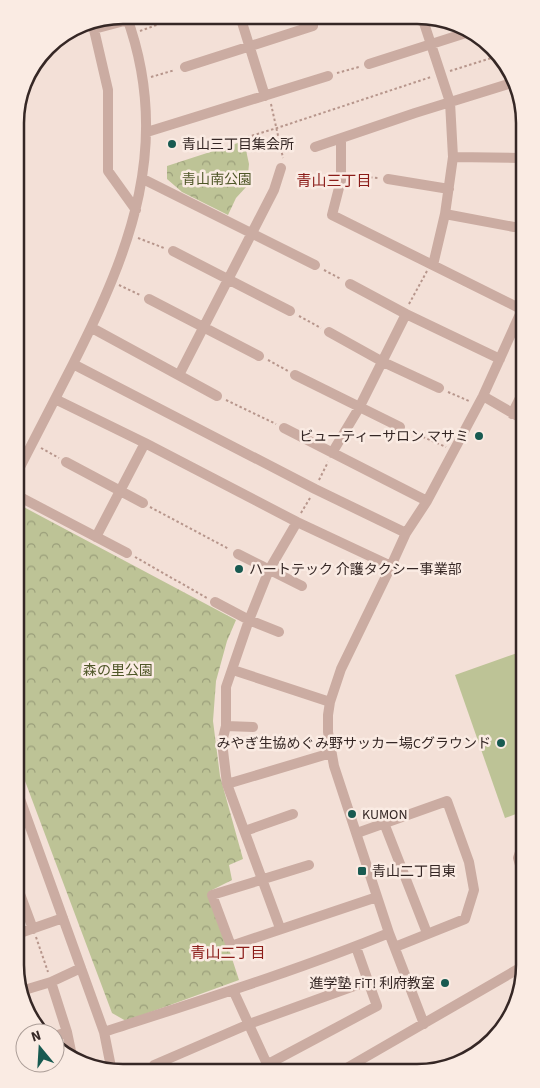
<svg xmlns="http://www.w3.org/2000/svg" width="540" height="1088" font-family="'Source Sans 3','Noto Sans JP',sans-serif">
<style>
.grass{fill:#bdc396}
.park{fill:url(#park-crowns)}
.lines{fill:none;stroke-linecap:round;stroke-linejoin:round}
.path{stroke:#b7968c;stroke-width:2;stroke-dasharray:2.5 2.5;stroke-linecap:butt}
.minor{stroke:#cbaca2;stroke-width:10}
.poi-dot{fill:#185a51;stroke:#faebe3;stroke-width:2}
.labels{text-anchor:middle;stroke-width:5;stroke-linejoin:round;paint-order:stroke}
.poi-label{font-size:14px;fill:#352725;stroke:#faebe3;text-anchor:start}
.park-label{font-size:14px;fill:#4e5627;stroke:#faebe3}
.neighbourhood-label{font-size:15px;fill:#8b1c18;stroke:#faebe3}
.rim{fill:none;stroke:#352725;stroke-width:2.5}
</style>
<defs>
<pattern id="park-crowns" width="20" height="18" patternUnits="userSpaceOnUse" patternTransform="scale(1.25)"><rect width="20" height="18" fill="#bdc396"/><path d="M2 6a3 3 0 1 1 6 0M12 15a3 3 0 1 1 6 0" fill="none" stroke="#9a9e7a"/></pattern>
</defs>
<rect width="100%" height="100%" fill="#f3e0d7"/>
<path class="grass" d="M523 651 524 811 505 818 455 675Z"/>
<path class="park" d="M244 141 249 164 247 186 236 198 228 215 182 192 167 179V166Z
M18 504 236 620 227 641 216 681 213 721 220 776 243 859 229 865 232 880 210 891 239 980 126 1021 112 1013 19 765Z"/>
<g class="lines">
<path class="path" d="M323 23 346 16
M140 31 162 23
M450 71 498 56
M337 73 359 67
M151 77 175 70
M271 104 283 158
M239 142 241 139 277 128 431 77
M350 176 378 178
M138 238 164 248
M324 270 341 279
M119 285 140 295
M409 304 427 271
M299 316 321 328
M268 360 288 371
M448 392 469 401
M226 400 276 424
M409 431 446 447
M41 448 59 458
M319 480 328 462
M150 507 229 549
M301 513 310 498
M135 557 207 598
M36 937 48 972"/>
<path class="minor" d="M126 15C173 142 131 250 73 364L315 489 406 533
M240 16 265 96
M422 17 450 102 453 157 445 214 433 265
M171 19 181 15
M92 21 108 90V171L136 210
M94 29 128 20
M369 64 469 32
M185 67 313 26
M147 132 328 76
M341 139V180L332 215 521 309
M315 147 415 113 515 82
M453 157 520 158
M143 179 315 265
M388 179 449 189
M445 214 514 227
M173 251 290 311
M350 284 406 314 500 359
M149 299 259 356
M92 328 217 396
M329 332 383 362 439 388
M179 375 274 190 281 168
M295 375 400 427
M483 396 521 418
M55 399 145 443 297 522 391 566
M512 414 521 396
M284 428 427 501
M332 453 359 408 406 314
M66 462 143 503
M18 471 73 364
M18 496 127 553
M96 537 145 443
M238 554 302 586
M215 602 249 620 279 632
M233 670 330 702
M226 726 253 727
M227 784 331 753
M20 799 104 1032 112 1072
M384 823 427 933
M245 831 293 814
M357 833 447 801 469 862 474 890 465 919 395 947
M524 841 518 858 524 879
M309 865 212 895 231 946 377 897
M20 894 33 929
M280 928 227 784 222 742 226 726V687L249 620 269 570 297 522
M20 933 63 918
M356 947 368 981
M51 982 67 1032 72 1056
M233 990 267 1064
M21 991 51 982 81 968
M424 1024 389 933 334 766 328 732V715L330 702 341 669 391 566 406 533 427 501 483 396 521 312
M104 1032C199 1001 296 971 389 933
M55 1036 67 1032
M345 1069 525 965
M157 1071 154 1065 249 1024 368 981 377 1006 257 1070"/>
</g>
<g class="poi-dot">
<circle cx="172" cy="144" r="5"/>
<circle cx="479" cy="436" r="5"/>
<circle cx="239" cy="569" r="5"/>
<circle cx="501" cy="743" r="5"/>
<circle cx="352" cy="814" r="5"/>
<rect x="357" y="866" width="10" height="10" rx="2.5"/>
<circle cx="445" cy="983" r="5"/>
</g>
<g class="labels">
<g class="poi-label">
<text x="182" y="149">青山三丁目集会所</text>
<text x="469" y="441" text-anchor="end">ビューティーサロン マサミ</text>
<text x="249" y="574">ハートテック 介護タクシー事業部</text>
<text x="491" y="748" text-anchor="end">みやぎ生協めぐみ野サッカー場Cグラウンド</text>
<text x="362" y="819">KUMON</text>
<text x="372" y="876">青山二丁目東</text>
<text x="435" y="988" text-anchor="end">進学塾 FiT! 利府教室</text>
</g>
<g class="park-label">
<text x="217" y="184">青山南公園</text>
<text x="118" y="675">森の里公園</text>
</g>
<g class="neighbourhood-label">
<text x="334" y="186">青山三丁目</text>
<text x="228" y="958">青山二丁目</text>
</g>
</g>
<path d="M0 0H540V1088H0ZM123 24H417A99 99 0 0 1 516 123V965A99 99 0 0 1 417 1064H123A99 99 0 0 1 24 965V123A99 99 0 0 1 123 24Z" fill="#faebe3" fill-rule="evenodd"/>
<path class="rim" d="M123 24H417A99 99 0 0 1 516 123V965A99 99 0 0 1 417 1064H123A99 99 0 0 1 24 965V123A99 99 0 0 1 123 24Z"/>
<g transform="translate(40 1048) rotate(342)"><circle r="24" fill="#faebe3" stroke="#ab9d97"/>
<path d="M0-4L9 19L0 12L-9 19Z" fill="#185a51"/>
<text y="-8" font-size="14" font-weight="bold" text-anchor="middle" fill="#352725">N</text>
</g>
</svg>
